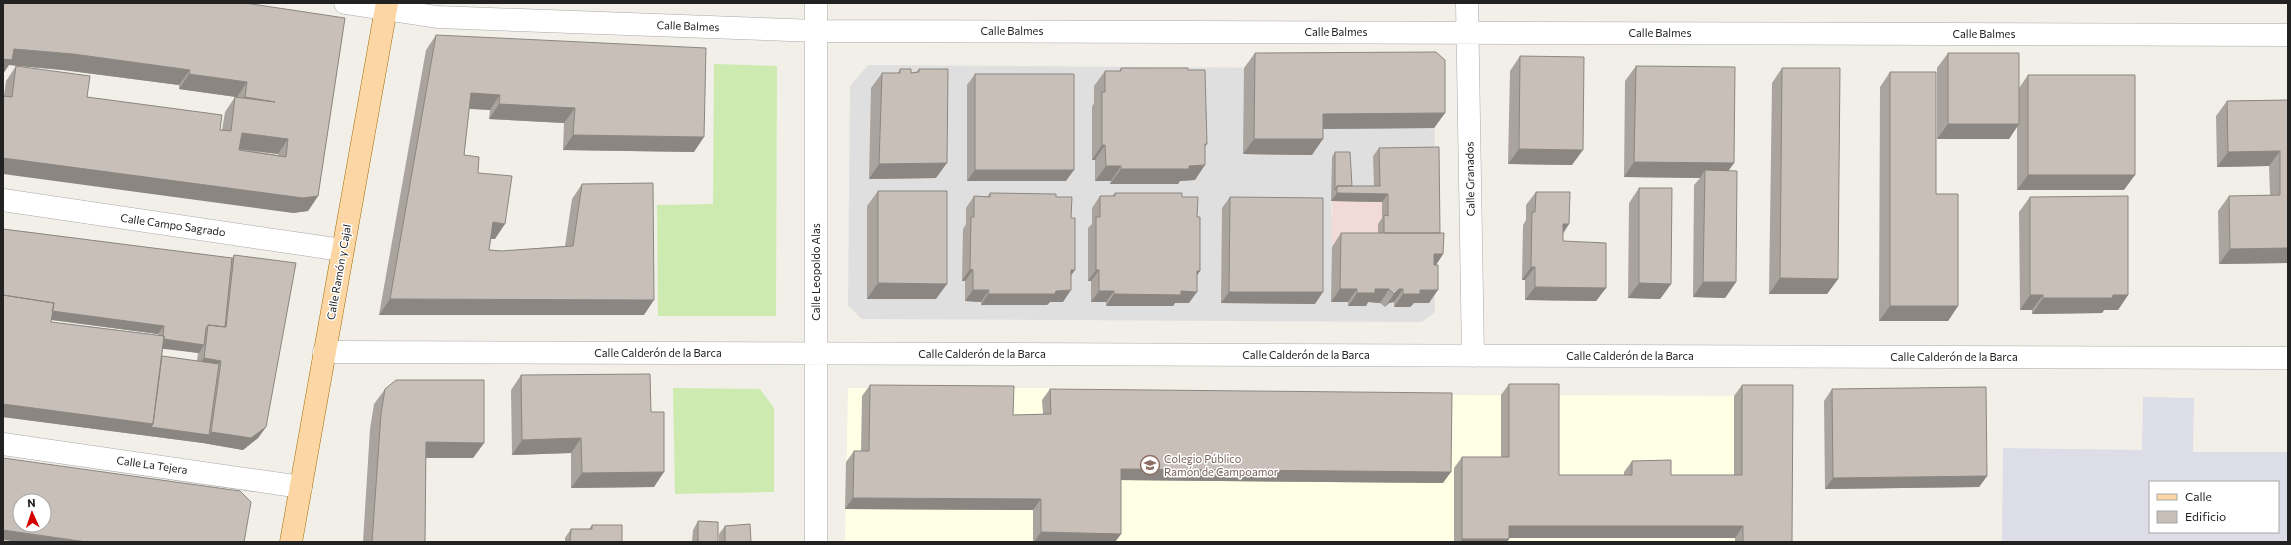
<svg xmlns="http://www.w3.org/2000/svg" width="2291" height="545" font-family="Commissioner,sans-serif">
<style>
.residential{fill:#e0dfdf}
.commercial{fill:#f2dad9}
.education{fill:#ffffe5}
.grass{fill:#cdebb0}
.plaza{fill:#dddde8;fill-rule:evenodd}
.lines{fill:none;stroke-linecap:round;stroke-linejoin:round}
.minor-casing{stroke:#a9a9a9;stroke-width:23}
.major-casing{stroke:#a06b00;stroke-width:23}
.minor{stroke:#fff;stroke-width:22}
.major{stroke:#fcd6a4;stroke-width:22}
.wall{fill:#aba49e;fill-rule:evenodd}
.shaded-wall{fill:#8b8681}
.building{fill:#c7bfb8;stroke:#8b8681;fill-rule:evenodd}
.labels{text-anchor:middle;stroke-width:3;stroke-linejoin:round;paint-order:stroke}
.street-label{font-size:11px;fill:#222;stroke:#fff}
.education-label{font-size:11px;fill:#785e54;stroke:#fff;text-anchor:start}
</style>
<rect width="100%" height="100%" fill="#f2efe9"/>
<path class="residential" d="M868 65 1273 68 1435 114 1434 195 1332 194 1331 214 1434 268 1435 312 1422 322 862 319 848 306 850 86Z"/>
<path class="commercial" d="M1332 194 1374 195 1434 246 1332 247Z"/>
<path class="education" d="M848 388H1043L1454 395 1785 396 1784 542H845Z"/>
<path class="grass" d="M714 64 777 66 776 316H658L657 205 713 204Z
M673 388 760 389 774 408V492L675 494Z"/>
<path class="plaza" d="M2143 397 2194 398 2193 452H2288V542H2002L2003 448 2142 450ZM2150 482H2278V532H2150Z"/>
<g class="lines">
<defs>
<path id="minor" d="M345 3 437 17 816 31 2288 35
M1467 3 1473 356
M3 200 342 250
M324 352 2288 358
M3 444 301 487
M816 542V3"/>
<path id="major" d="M291 542 387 3"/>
</defs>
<use href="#minor" class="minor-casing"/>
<use href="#major" class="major-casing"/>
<use href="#minor" class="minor"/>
<use href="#major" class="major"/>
</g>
<path class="wall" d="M3 3 345 18 318 196 308 211 293 213 4 96 6 81 16 66 87 97 222 130 225 112 235 97 179 89V85L63 70 9 65ZM239 149 278 154V155Z
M436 35 694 152 563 150 564 123 489 119 490 110 469 109 464 155 478 173 495 239H491L489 250 501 251 565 246 572 199 582 184 644 315H379L426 50Z
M1255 53 1445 113 1434 128 1323 129 1312 155 1243 154 1244 68Z
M1948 53 2019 88 2028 75 2124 190H2017V126L2009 139H1937V68Z
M1520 56 1572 165 1508 164 1510 71Z
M1636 66 1734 163 1728 171 1736 282 1725 298 1693 297 1694 185 1700 178 1624 177 1625 81Z
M1121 68 1188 70 1207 144 1205 147 1195 180 1180 181 1178 184H1110L1111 181H1095V160H1092V107L1094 103V86L1105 71H1119Z
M1782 68 1838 279 1827 294H1769L1772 83Z
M900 69 911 73 916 72 919 69 936 178 869 179 871 88 882 73H898Z
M1890 72 1958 306 1948 321H1879L1880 87Z
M975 74 1066 181H967V85Z
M2288 100V263L2219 264 2218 211 2229 196 2270 195 2269 166 2217 167 2216 116 2227 101Z
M1379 148 1440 233 1443 254 1436 265 1429 303H1414L1410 307H1394V302L1389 303 1385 307 1380 303 1368 302 1366 306H1348V302H1331L1332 247 1341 233H1378V224L1382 218V202L1331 201 1332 157 1335 152 1352 186H1374L1373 156Z
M1639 188 1671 284 1660 299 1628 298 1629 203Z
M878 191 936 299H867V206Z
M1536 192 1569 224 1563 234V241L1606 288 1596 301 1525 300V280H1522L1523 225 1526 220V205Z
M990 193 1056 197 1071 218V275L1063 302H1050L1047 305H981V302L965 301V281H962L963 229 966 224V208L974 196 987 197Z
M1115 193 1182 197 1197 217 1200 271 1197 275 1189 303H1175L1173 306H1106V302H1091V281H1088V228L1092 224V208L1100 196H1112Z
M1230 197 1315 304 1221 303 1222 208Z
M2030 197 2128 295 2118 310H2104L2102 313 2032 314V310H2020L2019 212Z
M3 229 232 258 234 255 266 427 258 438 243 450 203 443 3 417ZM51 320 158 334V335L51 322ZM163 348 198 353 197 361 162 356Z
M521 375 651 412 654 487 571 488V453L512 455 511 390Z
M1509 384 1559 475H1624V472L1632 461 1671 475H1734V396L1742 385 1792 542H1735V538H1509V539L1507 542H1454V468L1462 457H1501V395Z
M870 385 1013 415 1043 414 1042 400 1050 389 1443 483 1121 480V534L1115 542H1033V510L845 509 846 462 854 451H861L862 396Z
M385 389 484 443 473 458H426L425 542H363L370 429 374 404Z
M1832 389 1987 476 1979 487 1825 489 1824 401Z
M698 521 718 542H692L693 530Z
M592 525 622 542H565V538L571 529H589Z
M725 526 751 542H719V534Z"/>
<path class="shaded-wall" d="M14 49 73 54 190 70 179 85 63 70 9 65 3 74V59Z
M189 74 247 82 237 97 179 89Z
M471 93 500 95 490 110 460 108Z
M499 104 575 108 564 123 489 119Z
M1445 113 1434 128 1312 129 1323 114Z
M1948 124H2019L2009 139H1937Z
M242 133 288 139 278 154 231 148Z
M573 135 704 137 694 152 563 150Z
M1254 139H1323L1312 155 1243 154Z
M1102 145H1105L1095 160H1092Z
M1519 149 1583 150 1572 165 1508 164Z
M2280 151 2269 166 2217 167 2228 152Z
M3 158 318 196 308 211 293 213 3 174Z
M1634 162 1734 163 1723 178 1705 170 1700 178 1624 177Z
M947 163 936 178 869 179 879 164Z
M1205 165 1195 180 1180 181 1178 184H1110L1121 169Z
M1106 166H1121L1111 181H1095Z
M975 170H1074L1066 181H967Z
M2028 175H2135L2124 190H2017Z
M1337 193 1388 194 1382 202 1331 201Z
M493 222 505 224 495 239 483 238Z
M1563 224H1569L1560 237Z
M2288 248V263L2219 264 2230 249Z
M1434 254H1443L1434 268Z
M1531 267H1535L1525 280H1522Z
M970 269 973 270 965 281H962Z
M1071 270H1075L1067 281Z
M1096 270H1099L1091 281H1088Z
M1197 271H1200L1192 282Z
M1780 278 1838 279 1827 294H1769Z
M1703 282H1736L1725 298 1693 297Z
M878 283 947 284 936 299H867Z
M1639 283 1671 284 1660 299 1628 298Z
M1535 287 1606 288 1596 301 1525 300Z
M1340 289H1357L1348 302H1331Z
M1375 289H1389L1380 303 1368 302 1366 306H1348L1357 293Z
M1399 289H1403L1394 302 1389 303 1385 307 1394 294Z
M973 290H989L981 302 965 301Z
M1071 290 1063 302H1050L1047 305H981L988 294Z
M1420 290H1438L1429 303H1414L1410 307H1394L1403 294Z
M1099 291H1114L1106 302H1091Z
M1181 291 1197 292 1189 303H1175L1173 306H1106L1114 294Z
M1229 292H1323L1315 304 1221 303Z
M2030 295H2043L2032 310H2020Z
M2113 295H2128L2118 310H2104L2102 313 2032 314 2043 298Z
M390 299 654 300 644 315H379Z
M1890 306H1958L1948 321H1879Z
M51 311 164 326 158 334 45 319Z
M162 339 204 345 199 353 156 348Z
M204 358 221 361 213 372 196 370Z
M3 404 153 424 209 435 211 432 266 427 258 438 243 450 203 443 3 417Z
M581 438 571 453 512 455 522 440Z
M426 442 484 443 473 458H415Z
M1121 469 1451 472 1443 483 1113 480Z
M664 472 654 487 571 488 582 473Z
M1987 476 1979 487 1825 489 1833 478Z
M853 498 1041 499 1033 510 845 509Z
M1509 526H1743L1735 538H1501Z
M3 530 87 542H19L3 540Z
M1041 532 1121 534 1115 542H1034Z
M1462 539H1509L1507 542H1460Z"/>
<path class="building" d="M3 3H245L345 18 318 196 303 198 3 158V96L12 97 16 66 90 76 87 97 222 115 220 130 231 131 235 97 275 102 245 97 247 82 189 74 190 70 73 54 14 49 12 60 3 59ZM242 133 288 139 286 157 239 150Z
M436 35 706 48 704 137 573 135 575 108 499 104 500 95 471 93 464 155 479 157 478 173 512 176 505 224 493 222 489 250 501 251 573 246 582 184 653 183 654 300 390 299Z
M1436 52 1445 60V113L1323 114V139H1254L1255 53Z
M1948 53H2019V124H1948Z
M1520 56 1584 57 1583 150 1519 149Z
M1636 66 1735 67 1734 163 1634 162Z
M1121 68H1188V70H1205L1207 144H1205V165L1189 166V169H1121V166H1106L1105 145H1102V92H1105V71H1121Z
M1782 68H1840L1838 279 1780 278Z
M900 69H911V73L919 72V69H948L947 163 879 164 882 73H900Z
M1890 72H1936V194H1958V306H1890Z
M975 74H1074V170H975Z
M2028 75H2135V175H2028Z
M2288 100V248L2230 249 2229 196 2280 195V151L2228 152 2227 101Z
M1439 147 1440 233H1384V215L1388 216V194L1337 193V186H1380L1379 148Z
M1335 152H1350L1352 186H1337L1335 190Z
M1705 170 1737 171 1736 282H1703Z
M1639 188H1672L1671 284 1639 283Z
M878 191H947V284L878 283Z
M1536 192H1570L1569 224H1563V241L1606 243V288L1535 287V267H1531L1532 212H1535Z
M990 193 1056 194V197H1072L1071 218H1075V270H1071V290L1056 291 1055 294H988L989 290H973V270L970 269 971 217H974V196L990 197Z
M1115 193H1182V197H1198L1197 217H1200V271H1197V292L1181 291V295L1114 294V291H1099V270H1096V217H1100V196H1115Z
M2128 196V295H2113L2112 298H2043V295H2030V197Z
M1230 197 1323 198V292H1229Z
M3 229 232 258 225 327 208 325 206 328 204 345 164 339V336H163L164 326 52 311 54 303 3 295Z
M1341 233H1444L1443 254H1434V265H1438V290H1420V294H1403V289H1399L1394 294 1389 289H1375V293H1357V289H1340Z
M234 255 296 263 266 427 251 438 211 432 221 361 204 358 208 325 226 327Z
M3 295 54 303 51 322 164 336 153 424 3 404Z
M162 356 219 364 209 435 151 427 153 424Z
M650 374 651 412H664V472L582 473 581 438 522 440 521 375Z
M396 380H484V443L426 442 425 542H372L381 414 385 389Z
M1509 384H1559V475H1632V461L1671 460V475H1742V385H1793L1792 542H1743V526H1509V539H1462V457H1509Z
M870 385 1014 386 1013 415 1051 414 1050 389 1452 393 1451 472 1121 469V534L1041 532V499L853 498 854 451H869Z
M1986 387 1987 476 1833 478 1832 389Z
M3 458 240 491 251 502 244 542H87L3 530ZM20 501H44V525H20Z
M698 521 718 522V542H698Z
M750 524 751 542H725V526Z
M592 525H622V542H570L571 529H592Z"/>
<defs>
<symbol id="school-ring" viewBox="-11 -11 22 22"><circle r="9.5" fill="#fff" stroke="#8d6e63" stroke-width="1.5"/><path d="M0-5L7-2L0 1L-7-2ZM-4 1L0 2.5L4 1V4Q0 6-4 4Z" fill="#8d6e63"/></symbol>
</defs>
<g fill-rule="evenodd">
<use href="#school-ring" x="1139" y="454" width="22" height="22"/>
</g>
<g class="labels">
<g class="street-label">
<text transform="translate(688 26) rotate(2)" y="4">Calle Balmes</text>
<text x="1012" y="35">Calle Balmes</text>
<text x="1336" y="36">Calle Balmes</text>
<text x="1660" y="37">Calle Balmes</text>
<text x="1984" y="38">Calle Balmes</text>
<text transform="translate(1470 179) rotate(-91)" y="4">Calle Granados</text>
<text transform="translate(173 225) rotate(8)" y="4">Calle Campo Sagrado</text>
<text transform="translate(339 272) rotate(-80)" y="4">Calle Ramón y Cajal</text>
<text transform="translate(816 272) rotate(-90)" y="4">Calle Leopoldo Alas</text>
<text x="658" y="357">Calle Calderón de la Barca</text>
<text x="982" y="358">Calle Calderón de la Barca</text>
<text x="1306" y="359">Calle Calderón de la Barca</text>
<text x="1630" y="360">Calle Calderón de la Barca</text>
<text x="1954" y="361">Calle Calderón de la Barca</text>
<text transform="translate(152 465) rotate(8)" y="4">Calle La Tejera</text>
</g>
<g class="education-label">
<text x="1164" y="463">Colegio Público<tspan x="1164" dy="13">Ramón de Campoamor</tspan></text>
</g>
</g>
<rect width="2291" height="545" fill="none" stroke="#222222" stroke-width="8"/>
<rect x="2149" y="481" width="130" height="52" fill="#ffffff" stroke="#a7a7a7"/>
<rect x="2157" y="494" width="20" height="6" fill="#fcd6a4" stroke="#a7a7a7"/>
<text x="2185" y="501" font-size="12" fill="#222222">Calle</text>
<rect x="2157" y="511" width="20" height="12" fill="#c7bfb8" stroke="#a7a7a7"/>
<text x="2185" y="521" font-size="12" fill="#222222">Edificio</text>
<g transform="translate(32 513) rotate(357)"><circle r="19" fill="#ffffff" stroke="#a7a7a7"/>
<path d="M0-3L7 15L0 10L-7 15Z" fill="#d40000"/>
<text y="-6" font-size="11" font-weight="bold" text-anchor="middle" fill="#222222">N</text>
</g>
</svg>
